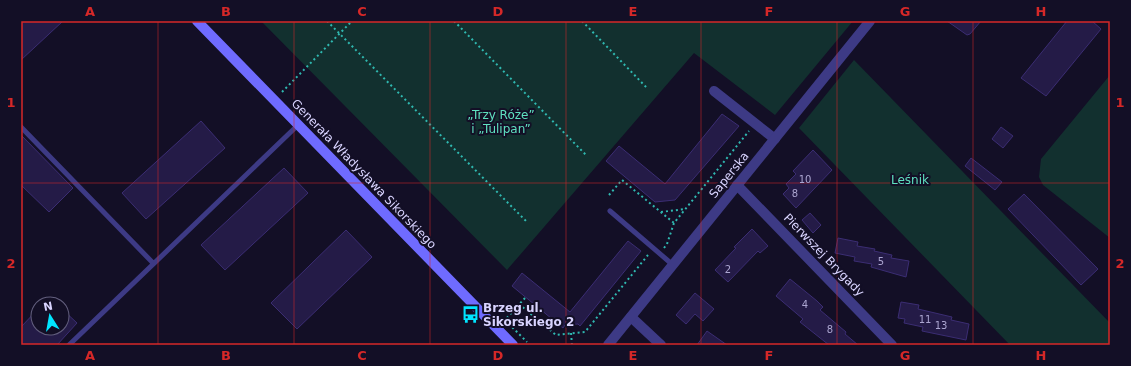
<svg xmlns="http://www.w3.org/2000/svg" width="1131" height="366" font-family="'DejaVu Sans',sans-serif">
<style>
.green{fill:#12302f}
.building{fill:#241b47;stroke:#3b2d73}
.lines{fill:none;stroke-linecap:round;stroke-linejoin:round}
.path{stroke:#2fb8b0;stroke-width:2;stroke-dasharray:2 3;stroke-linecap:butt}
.service{stroke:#3d3a85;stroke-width:5}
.minor{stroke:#3d3a85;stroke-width:10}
.tertiary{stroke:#3d3a85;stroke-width:10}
.secondary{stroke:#6f6bff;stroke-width:10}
.grid{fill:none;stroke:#d62828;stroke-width:1;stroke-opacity:0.55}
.labels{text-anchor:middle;stroke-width:4;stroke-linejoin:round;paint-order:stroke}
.number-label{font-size:10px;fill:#aca6d1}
.park-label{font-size:12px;fill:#5fe0c0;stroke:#130f26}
.street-label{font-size:12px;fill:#d9d4ff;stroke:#130f26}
.poi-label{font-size:12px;font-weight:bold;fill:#d9d4ff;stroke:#130f26;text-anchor:start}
.neatline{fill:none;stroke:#d62828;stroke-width:1.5}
.grid-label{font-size:13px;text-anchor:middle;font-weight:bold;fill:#d62828}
</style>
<rect width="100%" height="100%" fill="#130f26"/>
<path class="green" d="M261 21H853L775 115 694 53 507 270Z
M854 60 1110 323V345H1010L799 128Z
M1110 75V238L1043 185 1039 177 1041 159Z"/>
<path class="building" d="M21 21H63L21 60Z
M947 21H981L970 34 967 35Z
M1067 21H1092L1101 29 1046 96 1021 78Z
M722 114 739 126 675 200 655 202 606 161 619 146 665 184Z
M201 121 225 148 146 219 122 193Z
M1001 127 1013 136 1003 148 992 139Z
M21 135 73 188 49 212 21 185Z
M813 150 832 170 796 208 783 194 789 188 786 184 796 174 793 171Z
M971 158 1002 182 995 190 965 166Z
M284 168 308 193 225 270 201 245Z
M1024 194 1098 269 1081 285 1008 209Z
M810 213 821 225 813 233 802 220Z
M752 229 768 246 760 253 758 251 728 282 715 270 736 248 734 247Z
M346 230 372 257 297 329 271 303Z
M838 238 858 242 857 246 875 249 874 251 892 255 891 258 909 261 906 277 871 267 872 264 854 261 855 257 835 253Z
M628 241 641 251 580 326 578 324 565 325 563 328 512 286 522 273 570 312Z
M790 279 817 301 823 307 820 310 846 332 845 334 858 345H829L800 322 803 319 776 296Z
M695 293 714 309 703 321 695 314 686 324 676 315Z
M901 302 919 305 918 309 952 317 951 320 969 324 966 340 922 331 923 327 904 323 905 319 898 318Z
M38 309V328H62V309L77 323 57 345H21V327Z
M707 331 727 345H697Z"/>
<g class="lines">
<path class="path" d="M327 21 526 221
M454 21 587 156
M582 21 648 89
M282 92 352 21
M609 195 622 180 674 223
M661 212 685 209
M664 248 667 244 674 223 749 131
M525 298 505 320 527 342
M519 304 556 335 585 332 648 255
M571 333 572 345"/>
<path class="service" d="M21 127 153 263
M610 211 673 265
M69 345 298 125"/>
<path class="minor" d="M714 91 775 139
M737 185 892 345
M631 317 661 345"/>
<path class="tertiary" d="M608 345 870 21"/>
<path class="secondary" d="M197 21 513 345"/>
</g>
<path class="grid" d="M158 21V345M294 21V345M430 21V345M566 21V345M701 21V345M837 21V345M973 21V345M21 183H1110"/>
<defs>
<symbol id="bus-bare" viewBox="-9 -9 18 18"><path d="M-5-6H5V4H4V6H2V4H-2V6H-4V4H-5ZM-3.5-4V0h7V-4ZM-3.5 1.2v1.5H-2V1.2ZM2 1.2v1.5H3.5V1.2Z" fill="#00e5ff" stroke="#130f26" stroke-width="2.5" paint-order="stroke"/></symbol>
</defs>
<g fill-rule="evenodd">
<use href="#bus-bare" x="458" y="302" width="25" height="25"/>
</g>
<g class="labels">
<g class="number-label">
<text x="805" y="183">10</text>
<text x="795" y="197">8</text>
<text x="881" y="265">5</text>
<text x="728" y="273">2</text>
<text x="805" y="308">4</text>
<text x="925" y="323">11</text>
<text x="941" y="329">13</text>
<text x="830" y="333">8</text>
</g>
<g class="park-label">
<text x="501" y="119">„Trzy Róże”<tspan x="501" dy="14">i „Tulipan”</tspan></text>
<text x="910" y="184">Leśnik</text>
</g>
<g class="street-label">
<text transform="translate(364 174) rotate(46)" y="4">Generała Władysława Sikorskiego</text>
<text transform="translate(729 175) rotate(-51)" y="4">Saperska</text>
<text transform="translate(824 255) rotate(46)" y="4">Pierwszej Brygady</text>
</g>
<g class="poi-label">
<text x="483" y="312">Brzeg ul.<tspan x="483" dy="14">Sikorskiego 2</tspan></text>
</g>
</g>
<rect width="1131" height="366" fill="none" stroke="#130f26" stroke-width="44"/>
<g transform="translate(50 316) rotate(349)"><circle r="19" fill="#130f26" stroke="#625e7d"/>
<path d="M0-3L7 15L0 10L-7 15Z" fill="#00e5ff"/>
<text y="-6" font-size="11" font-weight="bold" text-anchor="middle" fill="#d9d4ff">N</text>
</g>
<rect x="22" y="22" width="1087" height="322" class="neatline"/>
<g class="grid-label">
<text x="90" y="16">A</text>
<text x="226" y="16">B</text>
<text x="362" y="16">C</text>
<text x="498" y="16">D</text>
<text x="633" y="16">E</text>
<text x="769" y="16">F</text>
<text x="905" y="16">G</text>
<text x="1041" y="16">H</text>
<text x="11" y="107">1</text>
<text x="1120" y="107">1</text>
<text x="11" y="268">2</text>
<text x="1120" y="268">2</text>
<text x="90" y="360">A</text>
<text x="226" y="360">B</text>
<text x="362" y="360">C</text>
<text x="498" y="360">D</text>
<text x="633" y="360">E</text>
<text x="769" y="360">F</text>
<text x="905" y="360">G</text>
<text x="1041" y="360">H</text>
</g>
</svg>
